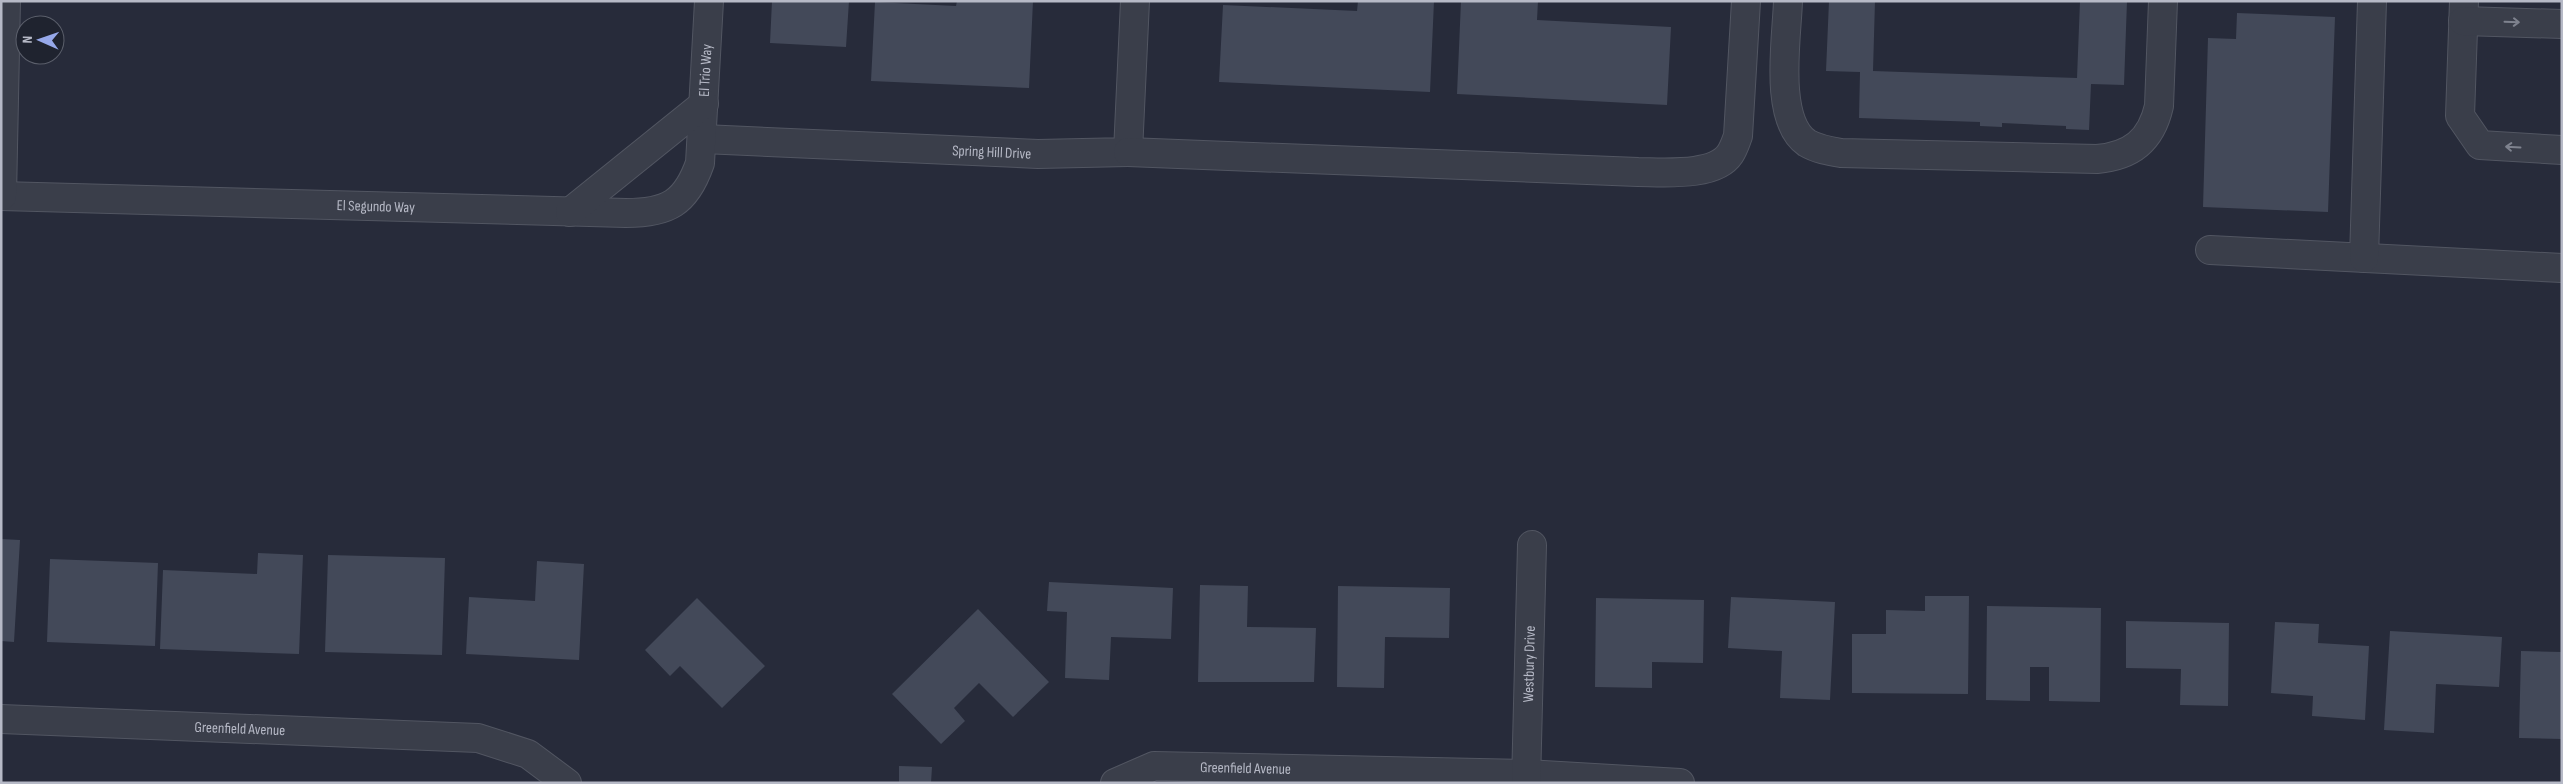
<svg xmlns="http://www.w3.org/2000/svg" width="2563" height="784" font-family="'Sofia Sans Condensed',sans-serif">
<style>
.building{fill:#434959}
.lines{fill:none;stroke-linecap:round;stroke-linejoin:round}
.minor-casing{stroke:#525662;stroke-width:30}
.minor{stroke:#3a3e4a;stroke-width:28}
.oneway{stroke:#7e828e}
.labels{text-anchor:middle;stroke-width:4.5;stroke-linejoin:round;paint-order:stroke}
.street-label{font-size:15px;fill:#b6b9c6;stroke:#1f232f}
</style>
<rect width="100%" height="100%" fill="#272b3a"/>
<path class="building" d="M772 1H849L846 47 770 43Z
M957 1H1033L1029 88 871 81 875 2 956 6Z
M1358 1H1434L1430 92 1219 82 1223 5 1357 11Z
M1461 1H1538L1537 20 1671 27 1667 105 1457 94Z
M1829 1H1875L1873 71 2077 78 2080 1H2127L2124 85 2091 84 2089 130 2066 129V126L2002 123V127L1980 126V122L1859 118 1860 72 1826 71Z
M2237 13 2335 17 2328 212 2203 207 2208 38 2236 39Z
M1 539 20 540 14 642 1 641Z
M258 553 303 555 299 654 160 649 163 570 257 574Z
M328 555 445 558 442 655 325 652Z
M50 559 158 563 155 646 47 642Z
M537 561 584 564 579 660 466 654 469 597 535 601Z
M1049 582 1173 588 1171 639 1111 637 1109 680 1065 678 1067 612 1047 611Z
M1200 585 1248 586 1247 627 1316 628 1314 682H1198Z
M1338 586 1450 588 1449 638 1385 637 1384 688 1337 687Z
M1925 596H1969L1968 694 1852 693V634H1886V610L1925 611Z
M1731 597 1835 602 1830 700 1780 698 1782 651 1728 648Z
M697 598 765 666 722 708 680 666 670 676 645 650Z
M1596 598 1704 600 1703 663 1652 662V688L1595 687Z
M1987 606 2101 608 2100 702 2049 701V667H2030V701L1986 700Z
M978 609 1049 682 1013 717 979 683 954 708 965 721 941 744 892 694Z
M2126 621 2229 623 2228 706 2180 705 2181 669 2126 668Z
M2275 622 2319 624 2318 643 2369 646 2365 720 2312 716 2313 696 2271 693Z
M2390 631 2502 637 2499 687 2436 684 2434 733 2384 730Z
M2521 651 2562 652V739L2519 738Z
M899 766 932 767 931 783H899Z"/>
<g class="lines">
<defs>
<g id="minor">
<path d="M1788 1C1787 36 1773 120 1807 143 1817 149 1829 151 1841 153L2097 159C2131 156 2151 141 2159 106L2163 1"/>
<path d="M2464 1 2460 116 2480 145 2562 150"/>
<path d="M2463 21 2562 24"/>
<path id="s1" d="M703 139 1038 154 1128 152 1135 1"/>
<path d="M1128 152 1638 172C1663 172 1715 177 1730 154 1734 148 1736 141 1738 136L1746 1"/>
<path id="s2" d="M1 196 626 213C668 213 686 203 700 163L709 1"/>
<path d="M2 196 6 1"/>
<path d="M570 212 704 104"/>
<path d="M2210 250 2562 268"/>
<path d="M2364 258 2372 1"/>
<path id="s3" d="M1 719 478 738 528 754 567 783"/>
<path id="s4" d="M1115 783 1154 766 1526 774 1680 783"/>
<path id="s5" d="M1526 783 1532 545"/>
</g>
</defs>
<use href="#minor" class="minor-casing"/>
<use href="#minor" class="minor"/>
</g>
<defs><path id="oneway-shaft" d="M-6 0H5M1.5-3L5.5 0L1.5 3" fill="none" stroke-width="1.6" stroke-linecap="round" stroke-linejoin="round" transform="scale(1.25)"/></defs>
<g class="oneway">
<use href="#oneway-shaft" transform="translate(2512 22) rotate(2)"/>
<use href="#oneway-shaft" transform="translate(2513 147) rotate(-177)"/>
</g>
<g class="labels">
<g class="street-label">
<text dy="5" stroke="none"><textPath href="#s2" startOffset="816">El Trio Way</textPath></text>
<text dy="5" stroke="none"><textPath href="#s1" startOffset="289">Spring Hill Drive</textPath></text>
<text dy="5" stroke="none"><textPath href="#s2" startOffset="375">El Segundo Way</textPath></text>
<text dy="5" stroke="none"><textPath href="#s5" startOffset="119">Westbury Drive</textPath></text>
<text dy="5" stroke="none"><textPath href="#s3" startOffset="239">Greenfield Avenue</textPath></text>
<text dy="5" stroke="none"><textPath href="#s4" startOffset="134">Greenfield Avenue</textPath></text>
</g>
</g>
<rect width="2563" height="784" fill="none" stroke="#b6b9c6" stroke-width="5"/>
<g transform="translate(40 40) rotate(272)"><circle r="24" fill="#1f232f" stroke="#5b5f6b"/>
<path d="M0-4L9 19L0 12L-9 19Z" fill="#96a8ea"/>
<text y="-8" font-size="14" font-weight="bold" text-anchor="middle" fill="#b6b9c6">N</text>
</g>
</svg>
